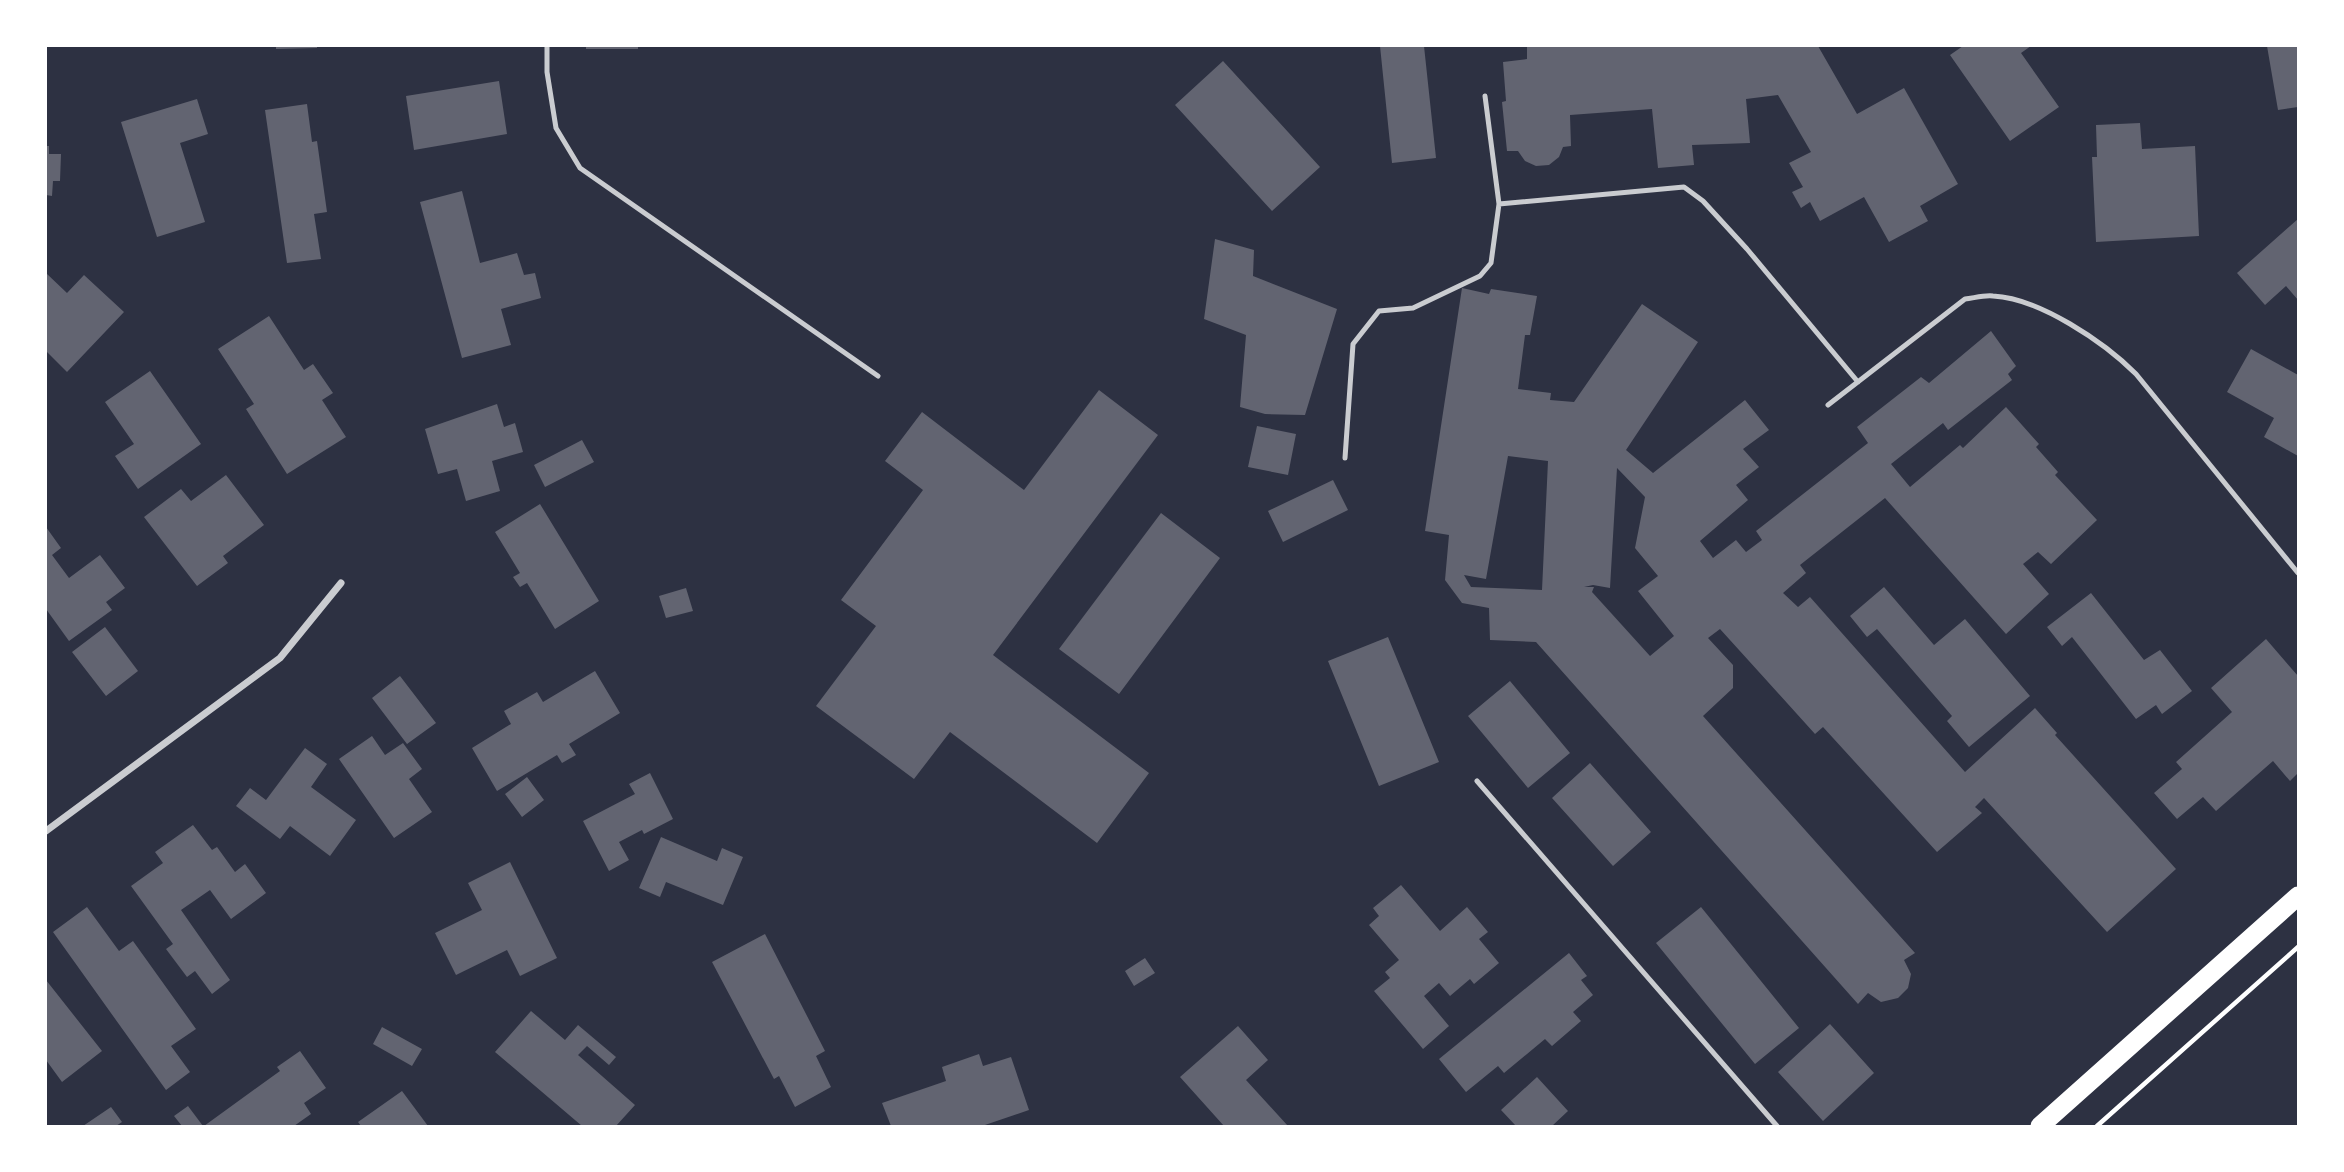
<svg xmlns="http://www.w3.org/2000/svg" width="2344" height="1172" font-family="Barlow,sans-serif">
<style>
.building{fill:#626471;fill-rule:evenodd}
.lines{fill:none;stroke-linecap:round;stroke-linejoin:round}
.path{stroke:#fff;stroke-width:4.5}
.service{stroke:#caccd0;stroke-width:5}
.minor{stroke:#caccd0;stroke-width:7}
.trunk{stroke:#fff;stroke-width:19}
</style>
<rect width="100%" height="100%" fill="#2d3142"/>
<path class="building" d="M276 46H317V48L276 49Z
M586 46H638V49H586Z
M1380 46H1424L1436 158 1392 163Z
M1543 46H1818L1857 114 1904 88 1958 184 1920 206 1928 221 1889 242 1864 197 1820 221 1810 202 1801 208 1792 192 1803 187 1789 163 1811 152 1778 95 1746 99 1750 143 1692 145 1694 165 1658 168 1652 109 1570 115 1571 146 1563 147 1559 157 1549 165 1536 166 1525 161 1518 151H1507L1502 102 1506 101 1503 62 1527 59V47Z
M1963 46H2031L2021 53 2059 107 2010 141 1950 55Z
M2267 46H2298V107L2278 110Z
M1223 61 1320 167 1272 211 1175 105Z
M499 81 507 134 414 150 406 96Z
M197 99 208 134 180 143 205 222 157 237 121 122Z
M307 104 312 142 317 141 327 212 314 214 321 259 287 263 265 110Z
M2140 123 2142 149 2195 146 2199 236 2096 242 2092 157H2097L2096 125Z
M46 146H49V154H61L60 181H53L52 196 46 195Z
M462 191 480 263 517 253 524 275 535 273 541 298 501 309 511 345 462 358 420 202Z
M2298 219V300L2286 286 2265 305 2237 273Z
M1215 239 1254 250 1253 276 1337 309 1305 415 1265 414 1240 407 1246 335 1204 319Z
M46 273 67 293 84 275 124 312 67 372 46 351Z
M1462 288 1489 294 1491 289 1537 296 1530 335H1525L1518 389 1551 393 1550 400 1574 402 1642 304 1698 342 1626 450 1653 473 1745 400 1769 430 1743 449 1759 467 1736 485 1748 500 1700 541 1713 558 1736 540 1746 552 1762 540 1756 531 1868 443 1857 427 1921 377 1929 383 1991 331 2016 366 2008 374 2012 380 1948 430 1943 423 1891 464 1910 487 1960 445 1963 448 2006 407 2039 444 2036 447 2058 472 2055 475 2097 520 2051 564 2038 552 2023 564 2049 594 2006 634 1885 498 1800 565 1806 573 1783 593 1798 607 1810 597 1965 772 2035 708 2057 733 2055 735 2176 869 2107 932 1984 798 1975 807 1982 813 1937 852 1823 727 1815 734 1720 629 1708 638 1733 665V688L1703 716 1915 953 1904 960 1911 974 1908 988 1898 998 1881 1002 1868 993 1858 1004 1536 642 1490 640 1489 608 1462 603 1445 580 1449 535 1425 531ZM1508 456 1548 461 1542 590 1471 587 1464 575 1486 579ZM1617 468 1645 497 1635 548 1658 576 1638 591 1674 636 1650 656 1592 592 1594 587H1584L1593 585 1610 588Z
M269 316 304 370 313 364 333 393 322 400 346 437 287 474 246 409 254 404 218 349Z
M2251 349 2298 375V456L2264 437 2274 418 2227 392Z
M150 371 201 444 138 489 115 456 134 444 105 402Z
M1099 390 1158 435 993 655 1149 773 1097 843 950 732 914 779 816 706 876 626 841 600 923 490 885 461 922 412 1024 490Z
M497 404 504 427 515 423 523 452 492 461 500 491 466 501 457 469 438 474 425 429Z
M1257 426 1296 434 1288 475 1248 467Z
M582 440 594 462 545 487 534 465Z
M226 475 264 525 223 556 228 563 197 586 144 517 181 489 191 501Z
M1333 480 1348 510 1283 542 1268 511Z
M540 504 599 601 555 629 527 583 520 587 513 577 520 573 495 532Z
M1161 513 1220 558 1119 694 1059 649Z
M46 527 61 548 52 555 69 578 100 555 125 588 106 602 112 610 69 641 46 609Z
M1884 587 1934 645 1965 619 2030 696 1969 747 1947 721 1952 716 1877 629 1867 637 1850 616Z
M686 588 693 611 666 618 659 596Z
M2091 593 2144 660 2160 650 2192 691 2162 714 2156 705 2136 719 2072 637 2062 646 2047 627Z
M105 627 138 671 106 696 72 652Z
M1388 637 1439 762 1379 786 1328 661Z
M2266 639 2298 676V773L2290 781 2273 761 2216 811 2203 797 2177 819 2154 793 2182 769 2176 762 2232 712 2211 688Z
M595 671 620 713 569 744 576 755 562 763 557 755 497 791 472 748 511 724 504 711 537 692 543 702Z
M400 676 436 723 407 744 372 698Z
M1510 681 1570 753 1528 788 1468 716Z
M372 736 385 755 403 743 422 769 409 779 432 812 394 838 339 759Z
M305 748 327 764 311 787 356 820 330 856 290 826 280 839 236 806 250 788 266 800Z
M1590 763 1651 832 1613 866 1552 798Z
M650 773 673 819 644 834 642 830 619 842 629 860 609 871 583 821 635 794 629 784Z
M527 777 544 800 522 817 505 794Z
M193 825 212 850 217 847 235 872 245 864 266 893 231 919 210 890 181 910 230 980 212 994 195 971 187 977 166 949 173 944 131 886 163 863 155 852Z
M661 837 717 861 722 848 743 857 723 905 666 882 660 897 639 888Z
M510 862 557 958 520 976 507 950 456 975 435 933 482 910 468 883Z
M1401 885 1440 931 1467 907 1488 932 1479 939 1499 963 1474 984 1470 979 1450 996 1439 983 1424 996 1449 1026 1423 1049 1374 991 1390 978 1385 972 1399 960 1369 925 1379 916 1373 908Z
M87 907 119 951 133 941 196 1029 171 1046 190 1072 166 1090 53 932Z
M1701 907 1799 1028 1755 1064 1656 943Z
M765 934 825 1051 816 1056 831 1087 795 1107 779 1076 774 1079 712 962Z
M1569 953 1587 976 1581 980 1593 995 1573 1012 1581 1021 1552 1046 1545 1039 1504 1073 1498 1066 1466 1092 1439 1059Z
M1145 958 1155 973 1134 986 1125 971Z
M46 980 102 1051 62 1082 46 1060Z
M531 1011 565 1040 578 1025 616 1057 609 1065 587 1046 578 1055 635 1105 616 1126H582L495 1052Z
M1830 1024 1874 1073 1823 1121 1778 1072Z
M1238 1026 1268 1060 1246 1080 1288 1126H1224L1180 1077Z
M382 1027 422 1049 412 1066 373 1044Z
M300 1051 326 1088 304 1103 311 1114 294 1126H204L280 1071 277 1067Z
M979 1054 983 1066 1011 1057 1029 1110 982 1126H891L882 1103 946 1081 942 1067Z
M1537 1077 1568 1111 1552 1126H1516L1501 1110Z
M402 1091 428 1126H361L358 1122Z
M188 1106 203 1126H182L174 1116Z
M111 1107 122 1122 116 1126H83Z"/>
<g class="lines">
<path class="path" d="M2097 1126 2298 947"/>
<path class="service" d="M547 46V72L556 128 580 168 878 376
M1485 96 1499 204
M1828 405 1965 299C1974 298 1984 295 1993 296 2039 298 2104 342 2136 374L2298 573
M1345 458 1353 344 1379 311 1413 308 1480 276 1491 263 1499 204 1684 187 1703 201 1747 249 1858 382
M1477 781 1777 1126"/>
<path class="minor" d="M46 831 280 658 341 583"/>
<path class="trunk" d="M2040 1126 2298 896"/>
</g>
<rect width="2344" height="1172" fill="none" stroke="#ffffff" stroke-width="94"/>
</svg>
